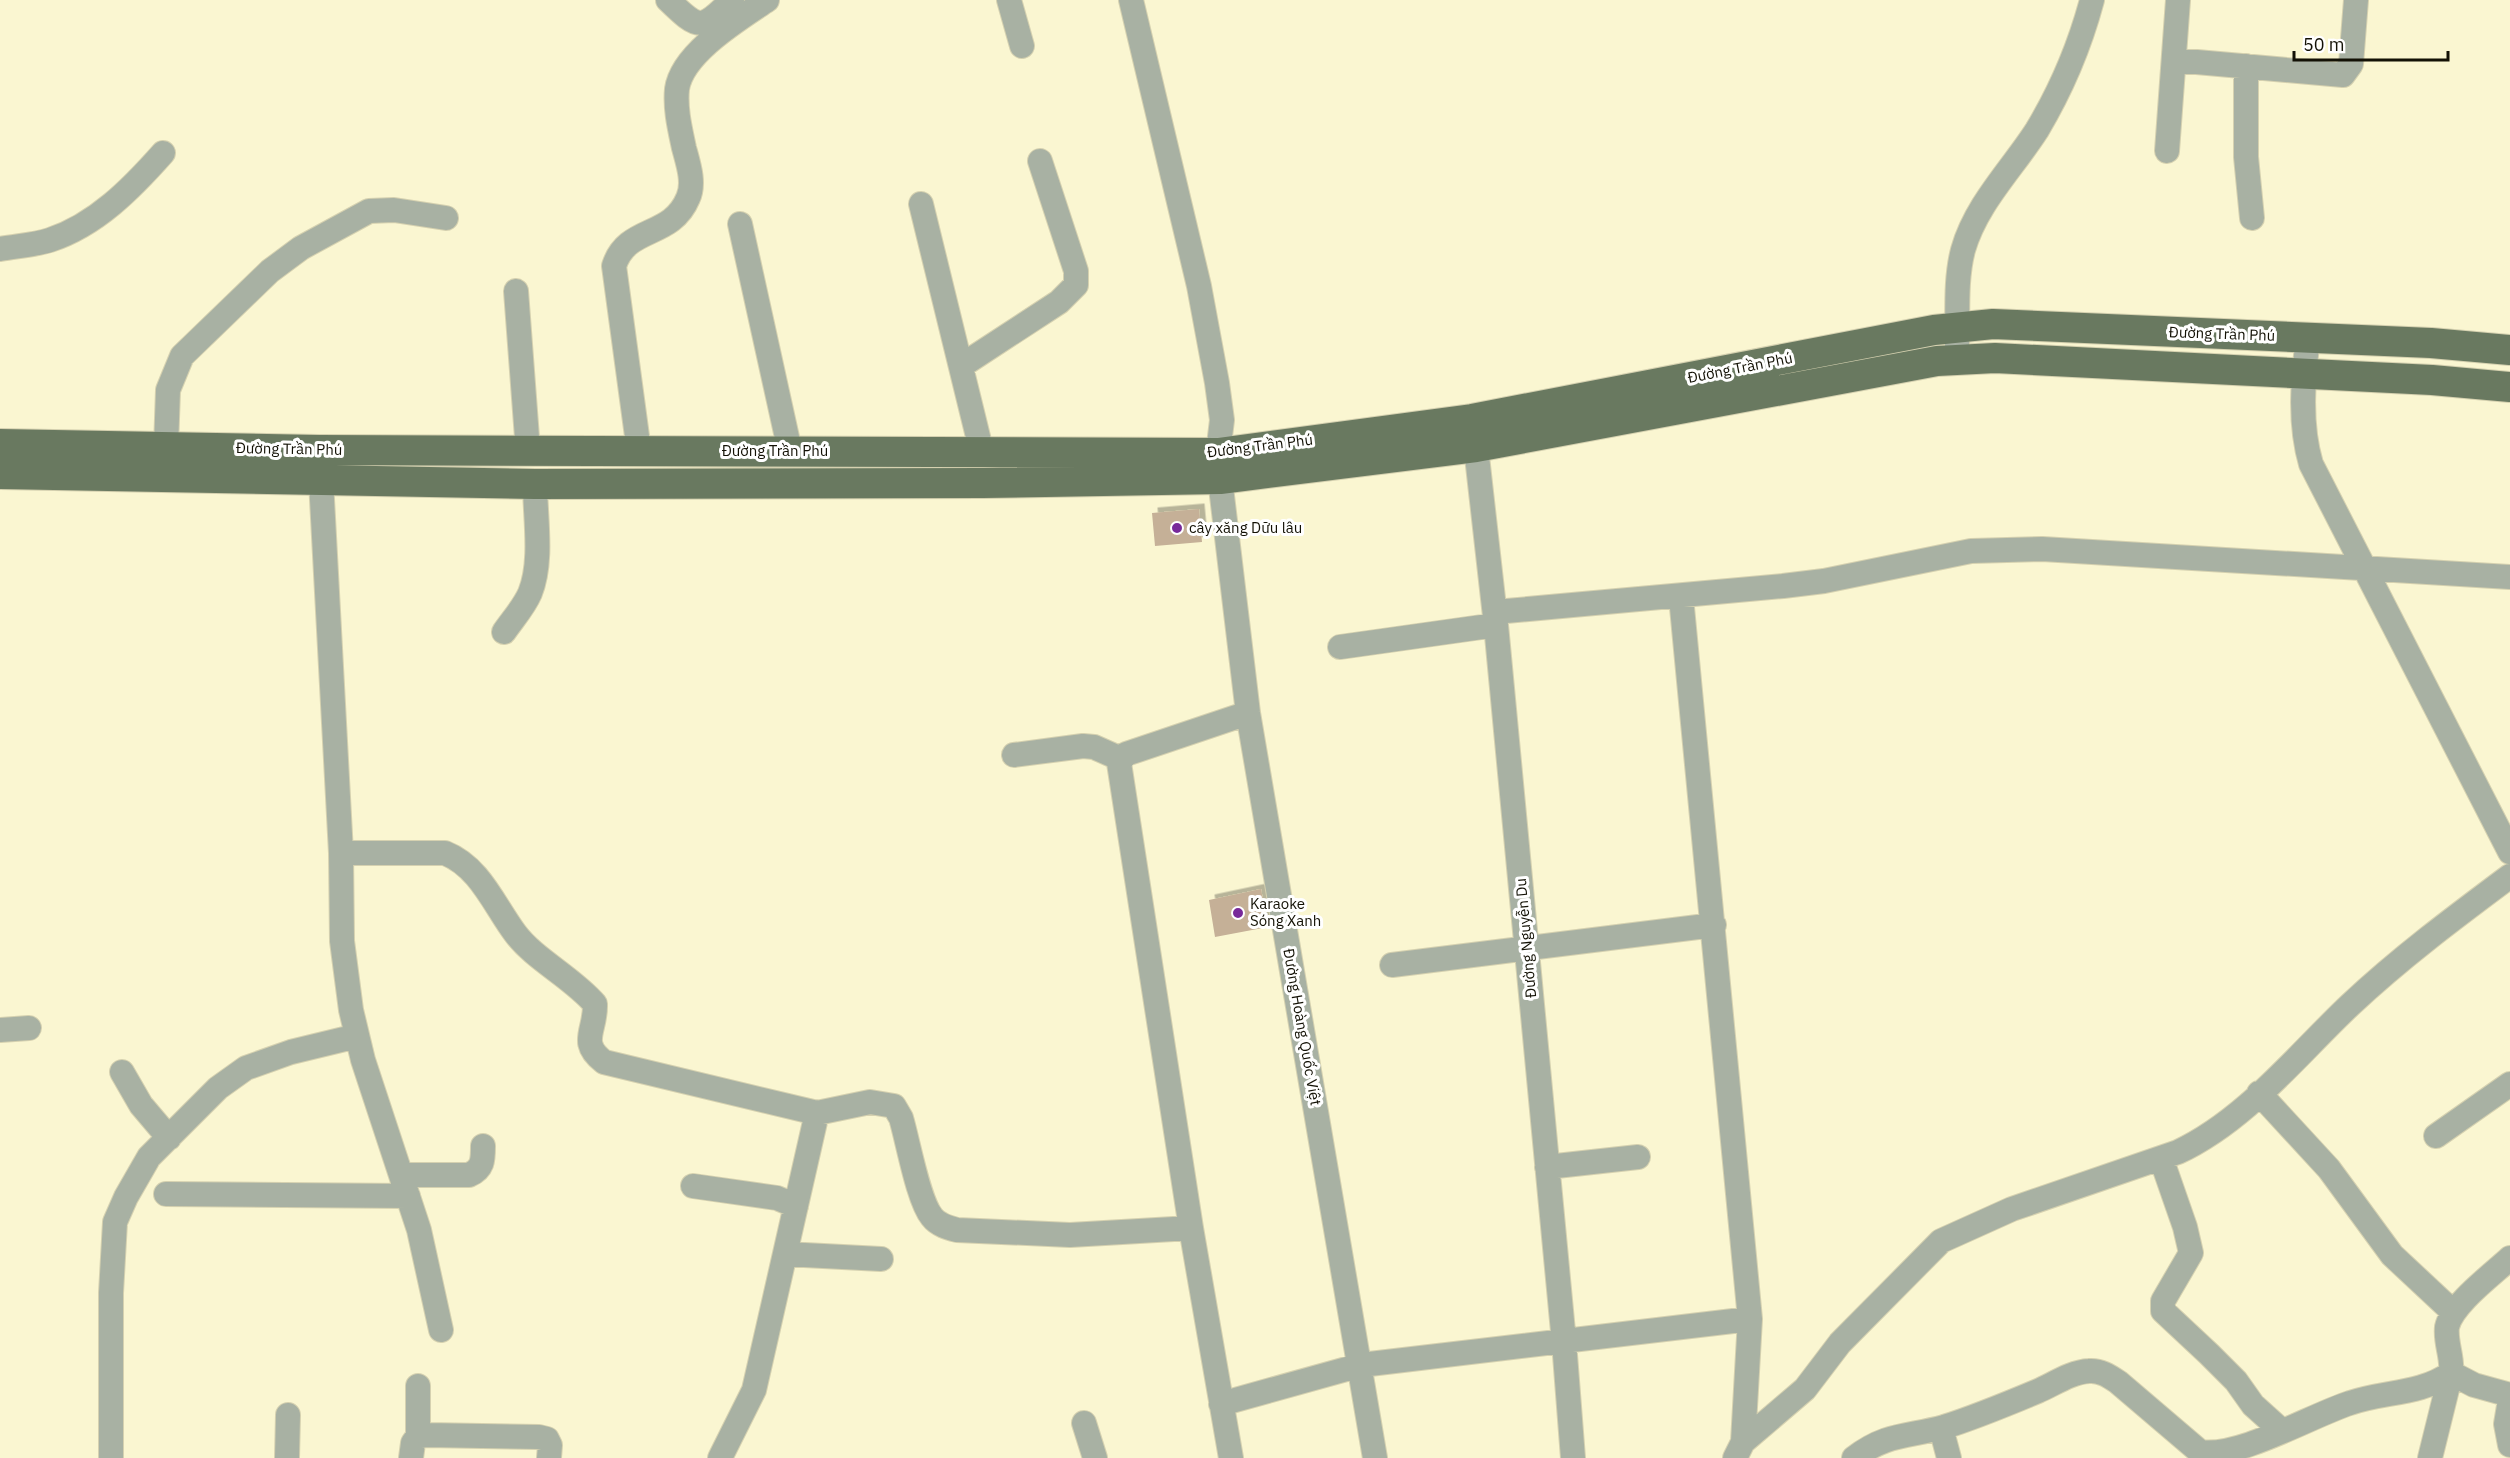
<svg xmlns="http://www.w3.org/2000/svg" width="2510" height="1458" font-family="'IBM Plex Sans',sans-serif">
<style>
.building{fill:#c5b097;filter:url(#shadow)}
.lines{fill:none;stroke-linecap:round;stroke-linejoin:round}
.minor-casing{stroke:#d5d1b0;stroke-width:26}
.major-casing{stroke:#d5d1b0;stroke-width:32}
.minor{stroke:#a8b1a3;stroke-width:24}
.major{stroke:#697960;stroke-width:30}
.poi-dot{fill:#78299a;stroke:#fff;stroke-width:2}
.labels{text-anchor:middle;stroke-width:6;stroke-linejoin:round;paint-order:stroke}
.street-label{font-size:15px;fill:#131105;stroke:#fff}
.poi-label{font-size:15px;fill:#131105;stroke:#fff;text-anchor:start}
</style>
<defs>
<filter id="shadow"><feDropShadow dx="5.5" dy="-5.5" stdDeviation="0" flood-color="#0004"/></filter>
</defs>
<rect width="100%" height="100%" fill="#faf6d1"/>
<path class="building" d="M1199 509 1202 542 1155 546 1152 513Z
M1261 889 1268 927 1215 937 1209 900Z"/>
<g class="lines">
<defs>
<path id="minor" d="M668 0C699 30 701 31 732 0
M1009 0 1022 46
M1131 0 1199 286 1217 383 1222 420 1218 453 1220 479 1248 713 1375 1458
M2174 60 2343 75 2351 64 2356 0
M2246 66V157L2252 218
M2167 151 2178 0
M921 204 982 453
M740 224 790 451
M0 249C16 246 35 245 50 240 96 225 132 188 163 153
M516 291 528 451
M2308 338C2303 378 2299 424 2311 464L2510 852
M1957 346C1958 315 1955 280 1963 250 1976 204 2012 169 2037 130 2061 90 2080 45 2092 0
M961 366 1059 302 1076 285V271L1040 161
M1474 430 1496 625 1564 1342 1573 1458
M166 447 168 390 182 356 270 271 301 248 369 211 394 210 446 218
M639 451 614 266C627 225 671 239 688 198 695 183 688 163 684 148 680 129 675 109 677 89 682 53 739 19 767 0
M320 462 341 853H445C480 867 494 905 515 933 534 959 573 978 595 1004 596 1031 578 1042 604 1062L817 1113 870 1102 894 1106 901 1118C908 1141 918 1200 932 1217 938 1225 949 1228 957 1230L1070 1235 1191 1228
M1681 597 1750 1319 1743 1442
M1495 612 1783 586 1824 581 1971 551 2042 549 2510 577
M504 632C513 619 524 607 530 593 543 561 535 517 535 484
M1340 647 1496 625
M1014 755 1083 746 1094 747 1121 759
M341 853 342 941 351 1010 363 1060 419 1230 441 1330
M1392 965 1714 925
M0 1030 29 1028
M122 1072 141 1105 169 1138
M2259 1093 2329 1169 2392 1255 2453 1312
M2436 1136 2510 1084
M2161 1158 2185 1227 2191 1253 2163 1301V1311L2209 1354 2236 1381 2253 1405 2282 1431
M1547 1167 1638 1157
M402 1175H469C483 1169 483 1160 483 1146
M693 1186 777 1198 796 1206
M166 1194 408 1196
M785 1254 881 1259
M418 1386V1436
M2510 1400 2506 1424 2510 1445
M1221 1404 1361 1365 1750 1319
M1084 1423 1095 1458
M1941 1428 1949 1458
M111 1458V1293L115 1222 126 1197 149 1157 218 1088 246 1068 291 1052 357 1036
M287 1458 288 1415
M411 1458 413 1443 418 1436 427 1435 539 1437 547 1439 550 1445 549 1458
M720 1458 754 1390 817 1113
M1231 1458 1191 1228 1119 763 1126 754 1248 713
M1735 1458 1743 1442 1805 1389 1840 1343 1941 1241 2012 1209 2178 1152C2246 1120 2296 1056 2350 1005 2400 958 2455 917 2510 876
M1854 1458C1887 1433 1907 1437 1944 1427 1976 1417 2007 1404 2038 1391 2054 1384 2071 1372 2089 1371 2100 1370 2109 1376 2118 1382L2200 1452C2240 1458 2310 1416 2350 1403 2384 1391 2420 1395 2451 1373 2453 1357 2445 1343 2447 1327 2452 1304 2493 1274 2510 1258
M2430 1458 2451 1373 2474 1385 2510 1395"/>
<path id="major" d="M0 444 319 450 1218 453 1472 419 1934 330 1993 324 2431 343 2510 350
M0 474 535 484 983 483 1220 479 1476 447 1937 361 1995 358 2432 380 2510 387"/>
</defs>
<use href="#minor" class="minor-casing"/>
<use href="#major" class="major-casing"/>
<use href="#minor" class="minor"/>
<use href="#major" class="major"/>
</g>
<g class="poi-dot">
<circle cx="1177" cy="528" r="6"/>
<circle cx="1238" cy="913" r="6"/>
</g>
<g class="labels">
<g class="street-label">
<text transform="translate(2222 334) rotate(2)" y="5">Đường Trần Phú</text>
<text transform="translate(1740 368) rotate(-11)" y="5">Đường Trần Phú</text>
<text transform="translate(1260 446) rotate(-7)" y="5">Đường Trần Phú</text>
<text transform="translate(289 449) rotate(1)" y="5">Đường Trần Phú</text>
<text x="775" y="456">Đường Trần Phú</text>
<text transform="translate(1526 938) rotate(-95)" y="5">Đường Nguyễn Du</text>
<text transform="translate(1302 1027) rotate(80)" y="5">Đường Hoàng Quốc Việt</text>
</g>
<g class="poi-label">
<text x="1189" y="533">cây xăng Dữu lâu</text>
<text x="1250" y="909">Karaoke<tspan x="1250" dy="17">Sóng Xanh</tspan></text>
</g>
</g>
<path d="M2294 51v9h154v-9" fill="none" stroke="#131105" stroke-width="3"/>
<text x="2303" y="51" font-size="18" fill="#131105" stroke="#ffffff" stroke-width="4.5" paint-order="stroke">50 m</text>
</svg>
